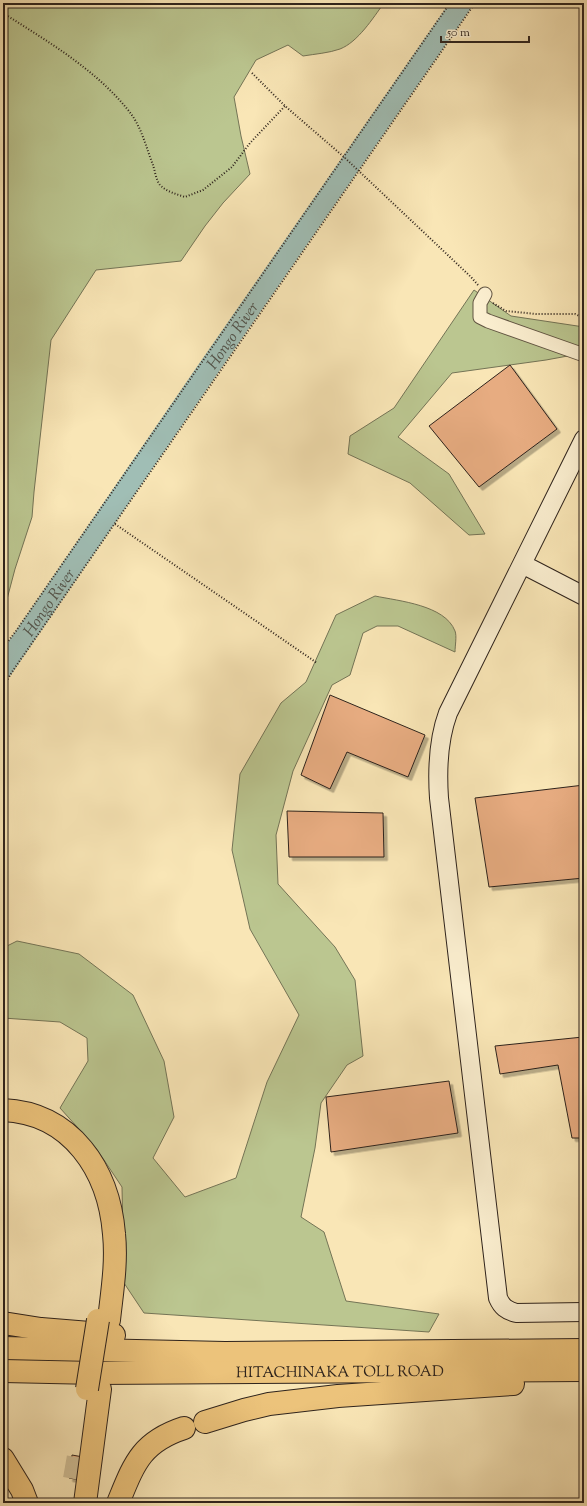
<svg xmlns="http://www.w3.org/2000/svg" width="587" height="1506" font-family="'Sorts Mill Goudy',serif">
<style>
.green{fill:#bbc690;stroke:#747456}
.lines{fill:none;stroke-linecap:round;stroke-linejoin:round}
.river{stroke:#a0beb5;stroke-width:21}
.building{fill:#e7ac81;stroke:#2e231c;filter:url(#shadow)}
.highway-tunnel{stroke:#d0bf97;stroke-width:22;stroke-dasharray:22 11;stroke-linecap:butt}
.street-casing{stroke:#615442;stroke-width:15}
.secondary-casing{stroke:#2e231c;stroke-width:20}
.highway-casing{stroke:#2e231c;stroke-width:24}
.path{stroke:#2e231c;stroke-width:2;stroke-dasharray:1 2;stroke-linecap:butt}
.street{stroke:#fbefd0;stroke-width:13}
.secondary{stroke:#fbefd0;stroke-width:18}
.highway{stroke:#ecc37b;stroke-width:22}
.highway-bridge-casing{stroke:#2e231c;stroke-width:24;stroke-linecap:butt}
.highway-bridge{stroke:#ecc37b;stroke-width:22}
.labels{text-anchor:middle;stroke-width:4;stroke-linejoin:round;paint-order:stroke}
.street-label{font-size:15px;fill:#2e231c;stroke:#fbefd0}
.water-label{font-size:16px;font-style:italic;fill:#50524a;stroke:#fbefd0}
</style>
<defs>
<filter id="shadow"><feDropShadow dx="3.5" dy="3.5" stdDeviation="0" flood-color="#0004"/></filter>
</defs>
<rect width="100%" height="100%" fill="#f9e6b6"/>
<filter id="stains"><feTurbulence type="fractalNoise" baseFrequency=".005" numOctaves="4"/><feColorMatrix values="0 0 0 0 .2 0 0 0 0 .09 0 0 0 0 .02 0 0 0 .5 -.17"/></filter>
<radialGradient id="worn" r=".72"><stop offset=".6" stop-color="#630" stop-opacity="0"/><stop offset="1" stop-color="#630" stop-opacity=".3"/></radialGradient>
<path class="green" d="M3 3H384C373 18 358 42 340 49 329 53 315 54 303 56L288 45 256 60 234 97 241 136 250 174 223 203 205 226 181 261 96 270 51 340 34 492 32 517 15 569 6 603 3 590Z
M474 290 511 316 584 327V353L546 360 452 373 398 437 449 474 485 534 469 535 410 483 348 454 350 436 394 408Z
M375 596C399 601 445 605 455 631 457 636 455 646 455 652L398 626H377L363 633 350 675 332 685 293 771 276 835 278 884 335 947 355 980 363 1056 347 1065 321 1103 315 1148 301 1217 324 1232 346 1301 439 1314 429 1332 144 1313 124 1283 122 1187 96 1148 60 1108 88 1061 87 1038 60 1022 3 1018V948L17 941 79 954 133 995 164 1061 174 1117 153 1158 185 1197 236 1178 267 1082 299 1015 250 929 232 850 240 774 281 703 306 682 336 615Z"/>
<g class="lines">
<path class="river" id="s1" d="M3 668 206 372 462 3"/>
</g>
<path class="building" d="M510 365 557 429 479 487 429 426Z
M330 695 425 735 408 777 347 752 330 789 301 775Z
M584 785V878L489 887 475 798Z
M287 811 383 813 384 857H289Z
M583 1037 584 1138H572L558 1065 500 1074 495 1046Z
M449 1081 458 1133 331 1152 326 1097Z
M72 1455 83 1457 81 1480 69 1478Z"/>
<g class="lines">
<path class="highway-tunnel" d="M74 1479 78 1456"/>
<defs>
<path id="street" d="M485 294 480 303V317L488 321 584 355"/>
<path id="secondary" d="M584 439 448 713C438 740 437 768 439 798L498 1298C502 1307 506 1310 516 1313L584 1312
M522 564 584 596"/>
<g id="highway">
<path d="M3 1110C72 1113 109 1171 114 1234 117 1263 112 1292 109 1320"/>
<path d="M3 1323 41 1329 114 1335"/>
<path d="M3 1348 225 1353 584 1350"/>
<path id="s2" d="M3 1371 96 1373 584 1370"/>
<path d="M205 1422 244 1410 269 1404 295 1401 338 1396 513 1384"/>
<path d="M3 1459 22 1490 27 1503"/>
<path d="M85 1503 100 1389"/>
<path d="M118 1503C134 1464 141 1442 184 1428"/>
</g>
</defs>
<use href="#street" class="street-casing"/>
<use href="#secondary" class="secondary-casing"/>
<use href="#highway" class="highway-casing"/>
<path class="path" d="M3 13C47 41 95 69 128 110 141 125 146 147 153 165 155 171 156 180 160 185 167 192 176 194 185 197L203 190 232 167 250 143 285 106
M252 73 285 106 344 157 471 277 478 285
M493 303 506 311 536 314H575L584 318
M115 524 317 663
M3 648 16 631 450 3
M3 687 12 672 475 3"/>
<use href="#street" class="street"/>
<use href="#secondary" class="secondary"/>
<use href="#highway" class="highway"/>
<defs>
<path id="highway-bridge" d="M87 1389 98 1320"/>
</defs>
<use href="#highway-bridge" class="highway-bridge-casing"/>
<use href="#highway-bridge" class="highway-bridge"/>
</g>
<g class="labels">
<g class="street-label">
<text dy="5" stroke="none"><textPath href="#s2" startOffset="337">HITACHINAKA TOLL ROAD</textPath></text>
</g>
<g class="water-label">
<text dy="6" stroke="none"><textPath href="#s1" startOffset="404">Hongo River</textPath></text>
<text dy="6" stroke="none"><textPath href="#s1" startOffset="80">Hongo River</textPath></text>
</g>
</g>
<rect width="587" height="1506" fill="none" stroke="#f9e6b6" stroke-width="16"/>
<rect x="4" y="4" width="579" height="1498" fill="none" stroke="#2e231c" stroke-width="2"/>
<rect x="8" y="8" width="571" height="1490" fill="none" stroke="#2e231c"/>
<path d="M441 36v6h88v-6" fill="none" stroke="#2e231c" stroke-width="2"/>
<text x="447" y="36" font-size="12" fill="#2e231c" stroke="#fbefd0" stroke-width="3" paint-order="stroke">50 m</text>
<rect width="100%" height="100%" filter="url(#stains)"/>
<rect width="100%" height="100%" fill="url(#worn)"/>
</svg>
